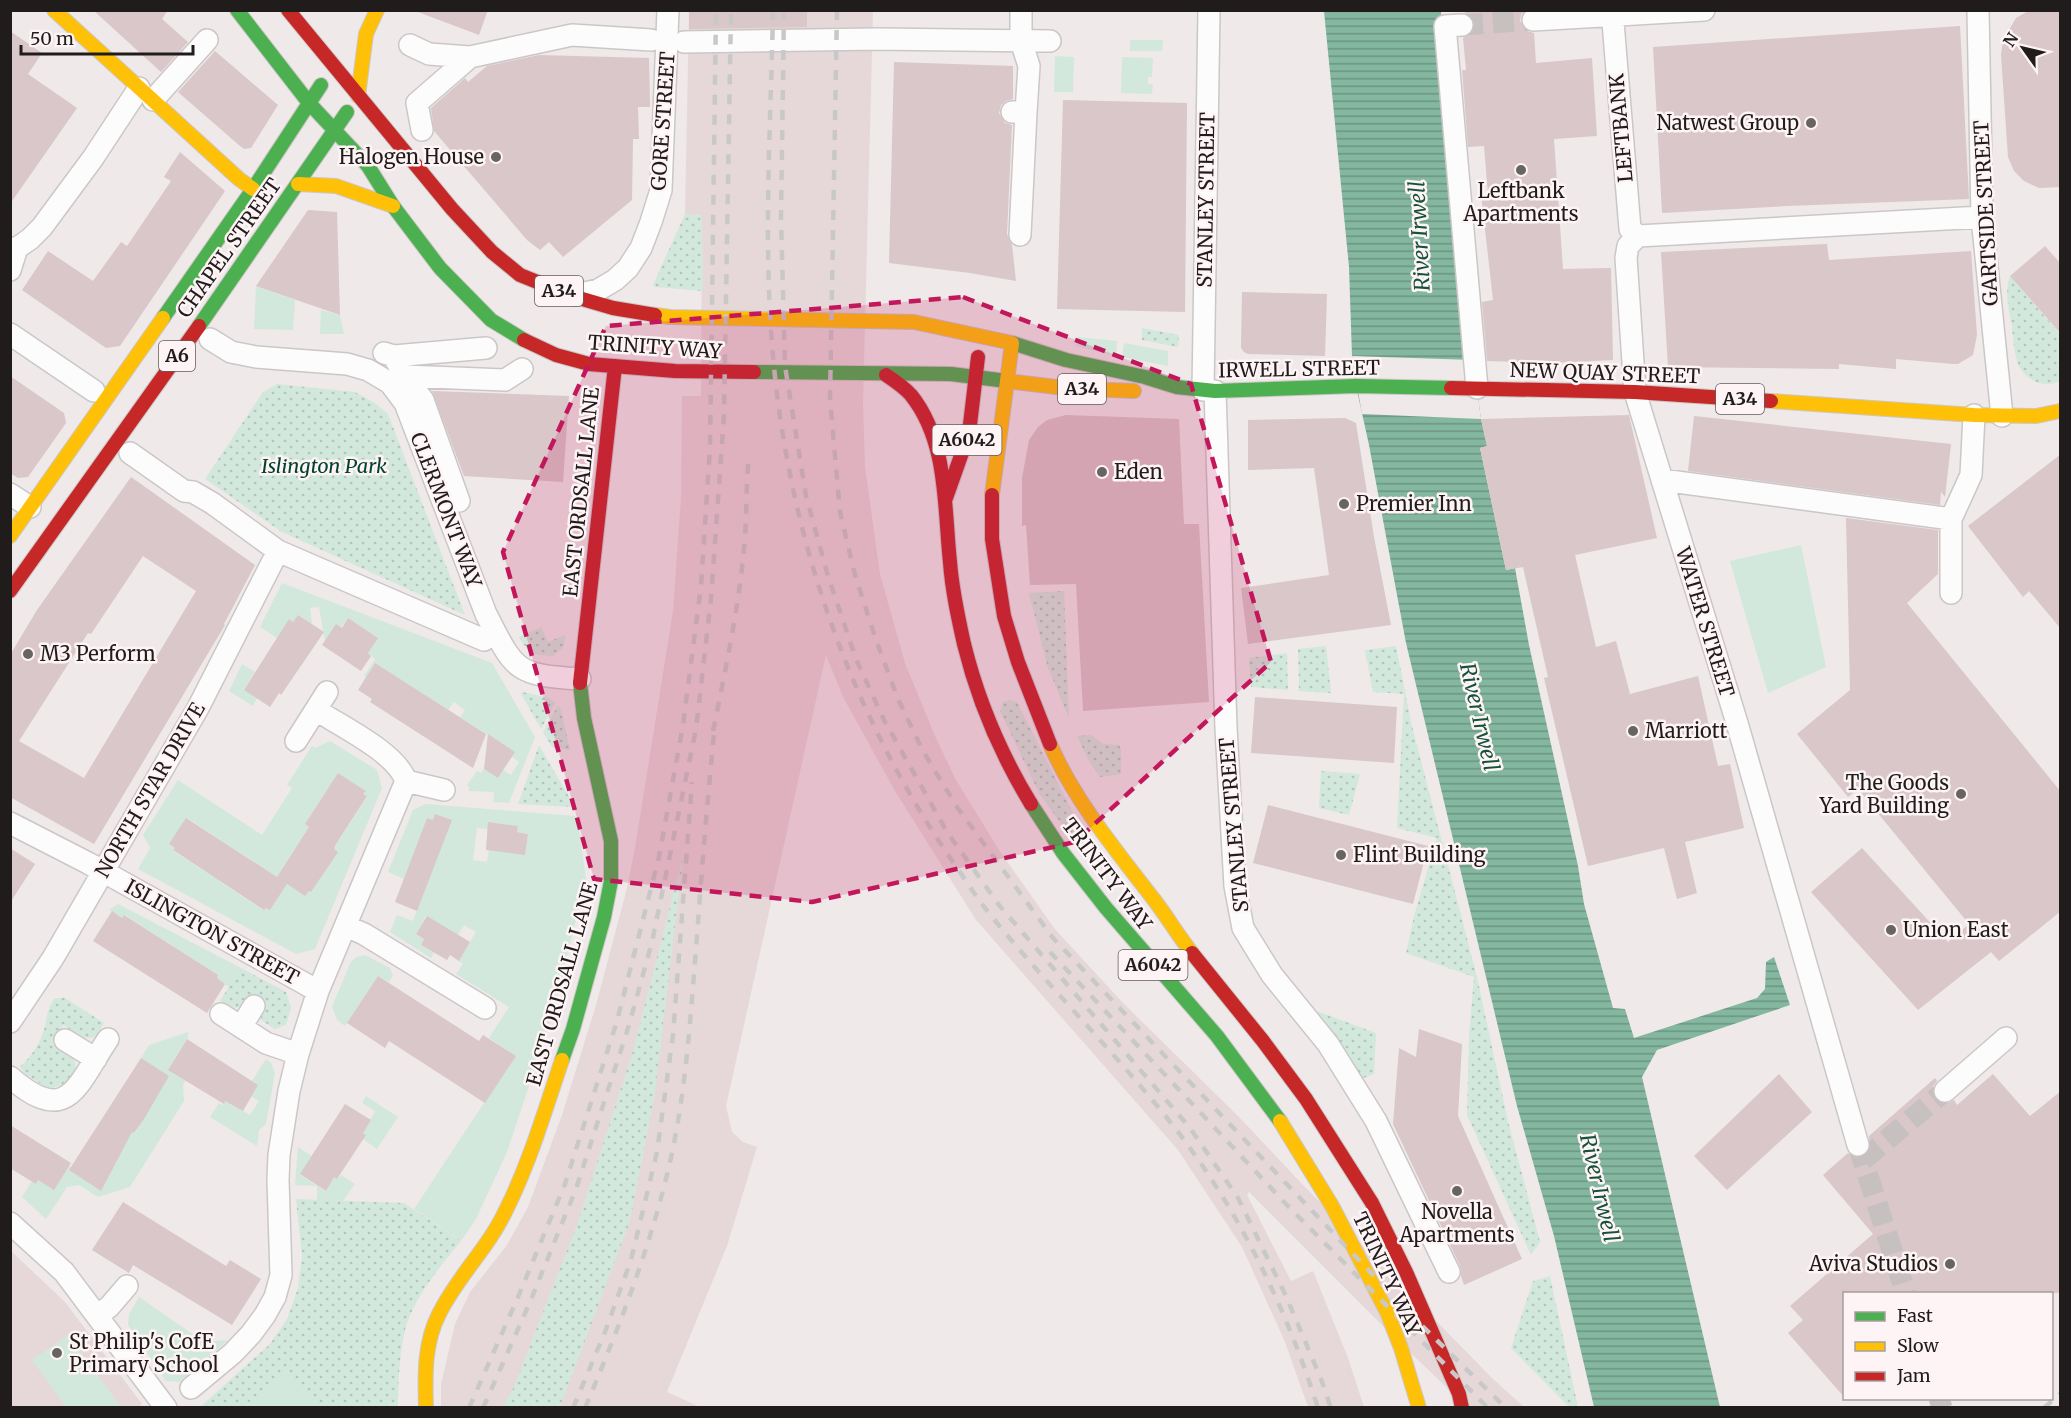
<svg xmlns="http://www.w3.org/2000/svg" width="2071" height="1418" font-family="Merriweather,serif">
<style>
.built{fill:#e6d8d9}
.grass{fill:url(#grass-dots)}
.garden{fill:#d2e8dc;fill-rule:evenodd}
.water{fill:url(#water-rules)}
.pier{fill:#efe9e9}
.building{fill:#d9c7ca;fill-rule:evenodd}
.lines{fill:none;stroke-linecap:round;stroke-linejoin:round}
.street-tunnel{stroke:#c6c0c0;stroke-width:21;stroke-dasharray:21 10;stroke-linecap:butt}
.street-casing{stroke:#ccc7c7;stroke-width:24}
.fast-casing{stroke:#ccc7c7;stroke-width:16}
.slow-casing{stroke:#ccc7c7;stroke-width:16}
.jam-casing{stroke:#ccc7c7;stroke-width:16}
.street{stroke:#fdfcfc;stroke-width:21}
.fast{stroke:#4caf50;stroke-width:14}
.slow{stroke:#ffc107;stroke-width:14}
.jam{stroke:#c62828;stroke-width:14}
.rail{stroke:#c9c8c8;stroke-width:4.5;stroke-dasharray:10 10;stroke-linecap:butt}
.marked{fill:#c2185b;fill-opacity:0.2;stroke:#c2185b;stroke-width:4.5;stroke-dasharray:12 8;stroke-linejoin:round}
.poi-dot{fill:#686464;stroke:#fef4f5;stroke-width:2}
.labels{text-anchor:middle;stroke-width:5;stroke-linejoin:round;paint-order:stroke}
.shield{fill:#fef4f5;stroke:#635d5d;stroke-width:1.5}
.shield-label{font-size:18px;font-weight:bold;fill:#201c1c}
.street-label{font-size:20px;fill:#201c1c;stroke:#fef4f5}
.poi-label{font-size:20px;fill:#201c1c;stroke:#fef4f5;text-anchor:start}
.park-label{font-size:20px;font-style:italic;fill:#00432e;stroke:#fef4f5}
.water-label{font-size:21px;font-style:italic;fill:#16523b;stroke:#fef4f5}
</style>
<defs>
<pattern id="grass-dots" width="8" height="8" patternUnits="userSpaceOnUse" patternTransform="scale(1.5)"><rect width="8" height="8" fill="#d2e8dc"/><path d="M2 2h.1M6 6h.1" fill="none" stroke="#b4c6bc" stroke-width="1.8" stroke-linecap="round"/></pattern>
<pattern id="water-rules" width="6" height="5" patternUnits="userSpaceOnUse" patternTransform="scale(1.5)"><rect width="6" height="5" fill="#84b7a0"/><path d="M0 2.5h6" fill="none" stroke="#6c9482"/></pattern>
</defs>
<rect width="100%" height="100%" fill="#efe9e9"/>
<path class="built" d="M689 11H873L863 403 865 466 880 574 905 663 935 736 956 780 999 850 1054 928 1123 1003 1238 1116 1303 1185 1492 1378 1524 1407H1467L1392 1335 1249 1192 1247 1195 1291 1281 1313 1271 1348 1358 1364 1407H1308L1285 1342 1242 1247 1178 1150 976 920 895 791 843 697 826 655 726 1106 732 1132 743 1142 757 1147 727 1246 667 1392 700 1407 441 1408V1384L455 1324 470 1292 507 1245 528 1207 562 1115 596 1005 626 892 635 848 673 611 681 498 682 396H701L702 215 685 214Z
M10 1250 65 1302 142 1404 137 1408 11 1407Z"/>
<path class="grass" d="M685 214 702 215 703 291 655 287 653 285Z
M2010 276 2060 334V381C2044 389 2025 380 2018 364 2014 353 2013 339 2012 327 2009 309 2004 293 2010 276Z
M1142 328 1179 335 1178 347 1142 340Z
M277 384 355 392 375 403 388 414 465 615 282 532 205 479 263 392Z
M1064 591 1069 718 1048 668 1029 593Z
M541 627 548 642 565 635 564 647 553 656C533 655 529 654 519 637Z
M1326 646 1331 693 1299 691 1298 649Z
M1396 646 1411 722 1477 977 1508 1121 1540 1242 1531 1255 1467 1115 1469 1036 1474 977 1406 953 1414 916 1437 838 1397 828 1404 694 1373 692 1365 650Z
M1287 653 1288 690 1251 687 1249 658Z
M523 692 548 698 556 702 541 729 521 694Z
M1010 700 1017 702 1080 827 1083 843 1080 844 1072 838 1040 795 1000 711 1003 702Z
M558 705 561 710 570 750 552 747 543 732Z
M1091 735 1103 744 1119 745 1121 749V774L1100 777 1088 759 1077 736Z
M539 745 575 807 518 804Z
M1321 771 1360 774 1349 815 1319 808Z
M684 852 654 1099 630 1221 560 1407H503L513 1389 577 1225 633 1051Z
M241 968 286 992 291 1007 286 1025 275 1029 261 1020 260 1016 267 1005 250 996 243 1005 236 1008 220 1001Z
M55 998H65L104 1023 96 1037C82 1041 74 1031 63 1025L52 1044C58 1048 67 1052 72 1057 85 1073 62 1087 49 1089L25 1074 20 1067C31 1056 39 1046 44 1030 47 1018 47 1008 55 998Z
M1317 1011 1376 1033 1374 1074 1361 1079 1342 1045Z
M296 1199 404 1203 461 1241C441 1266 418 1292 407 1323 400 1344 398 1385 398 1407L199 1408 270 1344 287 1319 298 1288 302 1256Z
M1550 1276 1578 1407H1569L1511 1348 1533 1281Z"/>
<path class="garden" d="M1130 40H1163L1162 51H1130Z
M1055 56 1074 57 1073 92H1054Z
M1122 57 1153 58 1152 77H1148V84H1153L1152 94 1121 93Z
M256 286 295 300 293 330 254 329Z
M321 310 340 315 344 334H320Z
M1078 337 1117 341 1116 356 1075 346Z
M1124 343 1168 351V366L1122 357Z
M1801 545 1826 667 1768 693 1730 561Z
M282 583 492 663 535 737 509 803 493 802 494 792 469 791V787L467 785 477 771 481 773 484 769 498 778 503 770 511 775 519 762 512 757 515 752 460 717 465 710 454 702 448 710 375 663 366 677 364 676 375 659 368 653 378 638 348 618 326 648 319 607 310 608 312 624 298 615 293 622 289 620 277 638 260 627Z
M242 664 255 672 244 689 257 698 253 706 229 691Z
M330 741 377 770 382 788 315 949 296 954 138 869 150 848 143 835 178 780 262 835 292 788 287 785 312 746 315 748ZM338 773 366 791 363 794 367 797 338 841 333 842 337 845 334 849 337 852 311 892 309 891 305 896 287 884 270 910 266 908 263 910 219 881 221 879 212 876 173 851 175 848 169 844 187 818 277 877 309 827 305 824Z
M425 804 575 816 578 822 586 878 553 1014 507 1152 476 1219 461 1241 414 1209 515 1056 489 1038 509 1007 456 974 463 964 459 961 476 932 464 925 458 935 426 916 416 934 424 939 421 945 434 953 431 958 390 932 397 915 413 921 451 820 436 814 433 820 427 818 404 879 388 872 413 810ZM488 822 518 826 517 832 528 834 525 854 489 850 487 862 473 860 477 828 488 829Z
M118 904 241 968 229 987 217 978 218 975 125 915 122 918 109 910Z
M365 955 390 968 393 975 389 982 378 976 345 1026 337 1020 332 1006 351 962 357 957Z
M188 1032V1037L170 1066 187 1077 183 1085 184 1101 130 1187 98 1197 79 1185 67 1187 46 1219 22 1197 32 1181 36 1184 38 1180 54 1189 69 1166 73 1169 84 1170 80 1177 93 1186 112 1168 117 1161 113 1159 130 1131 135 1133 140 1125 137 1123 167 1075 141 1058 149 1045Z
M266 1059 271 1063 275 1073 266 1124 259 1130 257 1146 210 1117 219 1103 223 1105 225 1101 250 1115 259 1101 251 1096 258 1085 252 1081Z
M366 1096 398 1117 377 1149 363 1139 366 1135 363 1133 375 1111 362 1103Z
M298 1147 312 1156 300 1175 325 1191 334 1177 338 1179 341 1175 355 1184 343 1201 317 1200V1186L295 1185Z
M139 1297 204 1342 228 1340 179 1382 166 1381 128 1325 129 1314Z
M68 1335 121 1407H66L32 1360Z
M287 1370 321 1407H243Z"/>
<path class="water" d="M1324 11H1441L1442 74 1474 368 1481 419 1487 446 1480 448 1506 570 1515 568 1529 645 1578 866 1584 904 1613 1008 1625 1009 1634 1038 1757 998 1765 989 1766 962 1774 957 1790 1005 1657 1050 1642 1077 1720 1407H1594L1554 1236 1517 1106 1406 643 1369 445 1356 386 1352 356 1349 267Z"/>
<path class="pier" d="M1352 356 1473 360 1481 419 1362 414Z"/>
<path class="building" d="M93 10H168L162 19 188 42 161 72Z
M419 10H488L479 35 418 12Z
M689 10H807V27L689 29Z
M1461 10H1525L1521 15 1520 21 1527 31 1534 33 1536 63 1592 58 1597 136 1554 139 1563 269 1611 268 1613 360 1552 363 1487 361 1482 302 1493 300 1481 194H1488L1484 146 1468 147 1462 70H1466L1463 38 1473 31 1475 24 1472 18Z
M2030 10H2061V187L2039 188 2024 181 2014 171 2008 157 2001 55 2003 40 2016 18Z
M1960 26 1969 199 1787 206 1662 213 1653 47Z
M10 31 42 53 28 74 77 108 10 204Z
M215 51 278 105 251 148 244 149 240 146 178 92Z
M539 55 649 58 650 107H638L639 139H633L632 200 563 257 549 242 540 250 527 240 434 131 431 108 465 78 468 82 487 66Z
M894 62 1013 66V99L1006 101 1001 105 999 113 1005 123 1012 125 1007 234 1012 245 1016 281 970 273 889 263Z
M1063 100 1187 103 1185 312 1057 309Z
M180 152 225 191 120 346 106 348 22 290 48 251 93 281 121 242 127 246 171 181 164 177Z
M308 210 337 212 340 315 256 286Z
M1827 244 1829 260 1971 251 1977 335 1973 355 1958 364H1953L1896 359V369L1839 364V369L1668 367 1661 252Z
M2045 246 2061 264V334L2010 276Z
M1242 292 1327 294 1325 356 1248 354 1244 352 1241 348Z
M10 376 64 413 66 423 28 477 18 478 10 473Z
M432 391 569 396 563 482 464 476Z
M1066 415 1179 419 1184 524H1199L1209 702 1083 711 1076 584 1030 585 1026 525 1022 526V478L1029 440 1038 427 1047 420Z
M1629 415 1657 538 1575 555 1596 647 1616 641 1630 694 1698 676 1718 766 1730 764 1744 828 1685 842 1697 893 1677 899 1664 848 1588 866 1544 678 1548 677 1523 567 1506 570 1480 448 1487 446 1481 419Z
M1694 416 1951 444 1945 497 1941 492 1940 505 1688 471Z
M1345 418 1356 423 1374 537 1391 625 1248 644 1241 588 1329 575 1314 468 1248 470V420Z
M2061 454V629L2029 591 2023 597 1968 526Z
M131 477 255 565 224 624 225 625 94 844 10 797V655L37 610ZM143 556 196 591 84 778 19 741 88 633 91 634Z
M1846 518 1938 530V574L1907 603 2061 792V911L1999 961 1991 952 1918 1010 1811 892 1862 848 1948 942 1969 924 1858 789 1848 797 1797 734 1850 690Z
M298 615 324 632 281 695 279 693 270 707 244 690 289 619 293 622Z
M348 618 378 638 368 653 371 656 361 671 322 645 336 624 342 628Z
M375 663 486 734 473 768 370 702 372 699 358 690Z
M1255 697 1397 707 1394 763 1251 753Z
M488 734 515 752 498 778 484 769Z
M338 773 366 791 363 794 367 796 336 844 334 849 338 852 311 892 309 891 305 896 287 884 270 910 266 908 264 910 173 850 175 848 169 844 186 818 277 877 309 827 305 824Z
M1268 805 1428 846 1413 904 1253 863Z
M435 814 452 820 417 911 395 902 427 818 433 820Z
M488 822 518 826 517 832 528 834 525 855 486 850Z
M10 848 35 864 10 903Z
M112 911 122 918 124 915 218 975 217 978 225 984 207 1013 93 941Z
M427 916 470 942 459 961 450 955 447 960 421 945 424 939 416 934Z
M378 976 479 1041 483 1035 516 1056 485 1103 389 1041 385 1048 347 1023Z
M1419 1029 1462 1044 1458 1116 1522 1259 1464 1285 1461 1276 1460 1266 1393 1124 1399 1048 1416 1057Z
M187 1039 258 1085 243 1111 225 1101 224 1104 168 1070Z
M141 1058 169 1076 144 1119 134 1133 132 1132 101 1191 69 1170Z
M1779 1074 1812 1112 1727 1190 1694 1156Z
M1993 1074 2030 1116 2061 1091V1293H1845V1398L1788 1333 1803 1320 1790 1306 1873 1234 1823 1175 1848 1153 1856 1157 1867 1154 1870 1148 1869 1136 1935 1078 1937 1081 1933 1086 1932 1093 1935 1099 1941 1103H1948L1954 1100 1957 1105Z
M345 1104 371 1120 363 1133 366 1135 337 1179 334 1177 326 1191 300 1174Z
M10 1125 71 1163 54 1190 38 1180 36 1184 10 1168Z
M123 1202 226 1266 230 1260 261 1279 232 1325 133 1265 129 1273 92 1250Z"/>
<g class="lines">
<path class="street-tunnel" d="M1462 25 1533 20
M1858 1145 1906 1294
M1863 1160 1945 1091
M1939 1398 1942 1408"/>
<defs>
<path id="street" d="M1021 10V41L1029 66 1026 112
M1612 10 1630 229 1638 236
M1978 10 1982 217 2002 416
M1533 20 1704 10
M1462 25 1445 26 1477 388
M684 42 876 39 1050 41
M410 45 429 54 470 57 572 35 651 40
M153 100 207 40
M1012 112H1026L1020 235
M422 130 417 103 470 57
M1638 236 1628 246 1626 258 1635 392 1737 723 1858 1145
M1638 236 1982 217
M10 248H17L30 239 42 227 93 158 139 88
M10 270 17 248
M576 295 598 290 615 280 628 268 641 248 651 222 661 190 668 10
M10 334 94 391
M210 339 231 352 256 357 347 364 368 370 390 383 405 403 486 614C515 671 515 675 580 679
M384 353 394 356 486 348
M394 356 404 376 423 400 459 501
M404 376 505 380 522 369
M1203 390 1209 10
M1215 391 1226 728 1235 886 1243 928 1272 975 1328 1044 1376 1121 1449 1272
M130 453 184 491 193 492 212 503 278 551 484 640
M1662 480 1951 519
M10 494 30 507
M1951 593V519L1971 475 1974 415
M296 741 327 692
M406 781 444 790
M10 823 88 863 318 991
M346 926 364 934 485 1008
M221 1014 266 1043 298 1054
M10 1022 53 958 198 708 278 551
M241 1027 254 1006
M65 1040 96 1059
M10 1077C68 1128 77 1085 108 1039
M1945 1091 2006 1038
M10 1223 64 1272 166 1408
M97 1315 109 1307 127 1286
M191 1388 233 1353 251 1334 265 1315 275 1297 281 1275 278 1180 279 1155 289 1091 298 1054 318 991 406 781C397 753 341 726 316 710"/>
<path id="fast" d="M237 10 309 103 368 166 393 206 440 268 491 320 524 340
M163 318 253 189 321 85
M199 326 347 112
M1012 343 1066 360 1145 377 1177 387 1215 391 1356 386 1451 388
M754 372 951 374 1007 381
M1031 804 1063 853 1106 908 1217 1036 1280 1121
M562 1060 573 1029 604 917 611 881V841L584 718 580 683"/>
<path id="slow" d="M54 10 239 179 253 189
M358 96 366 34 377 10
M298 184 336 186 393 206
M655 315 670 317 914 322 1012 343 992 495
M1007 381 1065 388 1134 391
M1771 401 1974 415 2036 416 2060 411
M10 536 163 318
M1050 744C1074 800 1118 853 1155 901 1168 918 1179 937 1192 953
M1280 1121 1332 1206 1387 1312 1401 1348 1419 1408
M426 1408C425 1376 424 1343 439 1314 457 1277 489 1247 506 1210 530 1162 545 1110 562 1060"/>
<path id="jam" d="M288 10 452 209 492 252 520 275 572 296 613 308 655 315
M524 340 556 355 589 364 675 371 754 372
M886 375C895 381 904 387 911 395 948 441 944 507 950 562 952 590 958 617 964 644 978 701 1000 753 1031 804
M1451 388 1635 392 1771 401
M992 495V539L1004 616 1018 662 1050 744
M946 498 969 433 978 357
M10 591 199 326
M580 683 615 366
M1192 953 1263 1041 1306 1099 1372 1203 1406 1272 1459 1394 1462 1408"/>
</defs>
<use href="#street" class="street-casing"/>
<use href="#fast" class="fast-casing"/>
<use href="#slow" class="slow-casing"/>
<use href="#jam" class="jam-casing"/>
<use href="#street" class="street"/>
<use href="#fast" class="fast"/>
<use href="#slow" class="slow"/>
<use href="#jam" class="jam"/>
<path class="rail" d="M773 10C771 117 764 224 771 330 783 519 845 706 953 862 965 879 976 897 989 913 1044 982 1107 1044 1163 1113 1234 1200 1284 1301 1318 1408
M784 10 781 219 785 366 806 496 828 576 856 659 884 720 947 832 999 905 1190 1128 1238 1198 1286 1296 1321 1379 1331 1408
M837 10 830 399 840 512 855 575 876 640 898 699 923 751 957 807 1053 938 1412 1316 1506 1408
M713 731C726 667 740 602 745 537 747 509 746 482 749 454
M1050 952 1286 1204 1488 1408
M469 1408 518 1297 565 1184 617 1021 659 857 683 725 701 586 710 448 716 10
M483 1408 530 1302 576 1189 629 1025 652 942 696 729 711 599 724 415 731 10
M573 1408 605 1332 631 1260 657 1152 673 1035 692 782
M585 1408C620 1325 653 1241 672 1153 687 1082 691 1009 697 936 702 865 708 794 715 723
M2044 1408 2060 1394"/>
</g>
<path class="marked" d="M963 297 1191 384 1271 662 1075 842 812 902 594 879 503 552 606 326Z"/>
<g class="poi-dot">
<circle cx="1811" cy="123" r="6"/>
<circle cx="496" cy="157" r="6"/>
<circle cx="1521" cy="170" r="6"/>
<circle cx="1102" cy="472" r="6"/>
<circle cx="1344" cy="504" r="6"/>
<circle cx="28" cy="654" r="6"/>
<circle cx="1633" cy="731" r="6"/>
<circle cx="1961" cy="794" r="6"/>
<circle cx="1341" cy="855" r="6"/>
<circle cx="1891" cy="930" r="6"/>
<circle cx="1457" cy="1191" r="6"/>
<circle cx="1950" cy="1264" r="6"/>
<circle cx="57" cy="1353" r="6"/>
</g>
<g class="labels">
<g class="shield">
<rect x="535" y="276" width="48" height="30" rx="4.5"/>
<rect x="159" y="341" width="36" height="30" rx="4.5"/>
<rect x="1058" y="374" width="48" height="30" rx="4.5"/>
<rect x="1716" y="384" width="48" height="30" rx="4.5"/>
<rect x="932.5" y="425" width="69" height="30" rx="4.5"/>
<rect x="1118.5" y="950" width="69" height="30" rx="4.5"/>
</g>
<g class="shield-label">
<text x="559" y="297">A34</text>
<text x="177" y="362">A6</text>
<text x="1082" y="395">A34</text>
<text x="1740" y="405">A34</text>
<text x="967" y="446">A6042</text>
<text x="1153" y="971">A6042</text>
</g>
<g class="street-label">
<text transform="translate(663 121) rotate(-86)" y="7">GORE STREET</text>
<text transform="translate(1621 128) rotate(-95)" y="7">LEFTBANK</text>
<text transform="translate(1206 200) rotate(-89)" y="7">STANLEY STREET</text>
<text transform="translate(1986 213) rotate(-93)" y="7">GARTSIDE STREET</text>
<text transform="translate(229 248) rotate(-55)" y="7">CHAPEL STREET</text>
<text transform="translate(655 347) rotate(4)" y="7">TRINITY WAY</text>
<text transform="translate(1299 369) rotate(-1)" y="7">IRWELL STREET</text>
<text transform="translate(1605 373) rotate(2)" y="7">NEW QUAY STREET</text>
<text transform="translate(581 492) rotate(-84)" y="7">EAST ORDSALL LANE</text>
<text transform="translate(446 510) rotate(69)" y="7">CLERMONT WAY</text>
<text transform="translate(1705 622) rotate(73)" y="7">WATER STREET</text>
<text transform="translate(150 790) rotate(-60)" y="7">NORTH STAR DRIVE</text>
<text transform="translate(1234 825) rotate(-95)" y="7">STANLEY STREET</text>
<text transform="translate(1107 874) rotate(53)" y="7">TRINITY WAY</text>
<text transform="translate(212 932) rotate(29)" y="7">ISLINGTON STREET</text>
<text transform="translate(562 984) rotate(-74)" y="7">EAST ORDSALL LANE</text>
<text transform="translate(1387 1274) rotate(65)" y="7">TRINITY WAY</text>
</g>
<g class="poi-label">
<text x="1799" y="130" text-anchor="end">Natwest Group</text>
<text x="484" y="164" text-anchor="end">Halogen House</text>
<text x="1521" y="198" text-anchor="middle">Leftbank<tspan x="1521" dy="23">Apartments</tspan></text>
<text x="1114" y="479">Eden</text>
<text x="1356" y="511">Premier Inn</text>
<text x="40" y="661">M3 Perform</text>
<text x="1645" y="738">Marriott</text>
<text x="1949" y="790" text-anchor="end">The Goods<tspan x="1949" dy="23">Yard Building</tspan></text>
<text x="1353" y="862">Flint Building</text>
<text x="1903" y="937">Union East</text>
<text x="1457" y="1219" text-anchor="middle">Novella<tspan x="1457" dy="23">Apartments</tspan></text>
<text x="1938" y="1271" text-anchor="end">Aviva Studios</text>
<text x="69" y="1349">St Philip's CofE<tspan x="69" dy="23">Primary School</tspan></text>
</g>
<g class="park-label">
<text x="324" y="473">Islington Park</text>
</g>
<g class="water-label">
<text transform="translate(1420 236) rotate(-93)" y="7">River Irwell</text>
<text transform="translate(1479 717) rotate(77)" y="7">River Irwell</text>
<text transform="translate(1599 1188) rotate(77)" y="7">River Irwell</text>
</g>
</g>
<rect width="2071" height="1418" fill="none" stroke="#201c1c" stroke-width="24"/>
<rect x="1843" y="1292" width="210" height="108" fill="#fef4f5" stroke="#a59e9e" stroke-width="1.5"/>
<rect x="1855" y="1312" width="30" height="9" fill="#4caf50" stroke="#a59e9e" stroke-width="1.5"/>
<text x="1897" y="1322" font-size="18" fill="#201c1c">Fast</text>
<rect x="1855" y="1342" width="30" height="9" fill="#ffc107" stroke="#a59e9e" stroke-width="1.5"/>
<text x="1897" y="1352" font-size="18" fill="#201c1c">Slow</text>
<rect x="1855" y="1372" width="30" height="9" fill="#c62828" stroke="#a59e9e" stroke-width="1.5"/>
<text x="1897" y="1382" font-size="18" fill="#201c1c">Jam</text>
<g transform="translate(2023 48) rotate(304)" stroke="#fef4f5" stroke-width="4.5" paint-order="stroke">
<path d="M0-4.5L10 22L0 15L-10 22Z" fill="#201c1c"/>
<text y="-9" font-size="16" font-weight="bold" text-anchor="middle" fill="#201c1c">N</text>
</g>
<path d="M21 45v9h172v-9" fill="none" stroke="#201c1c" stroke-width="3"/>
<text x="30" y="45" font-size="18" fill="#201c1c" stroke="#fef4f5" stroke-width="4.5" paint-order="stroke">50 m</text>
</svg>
